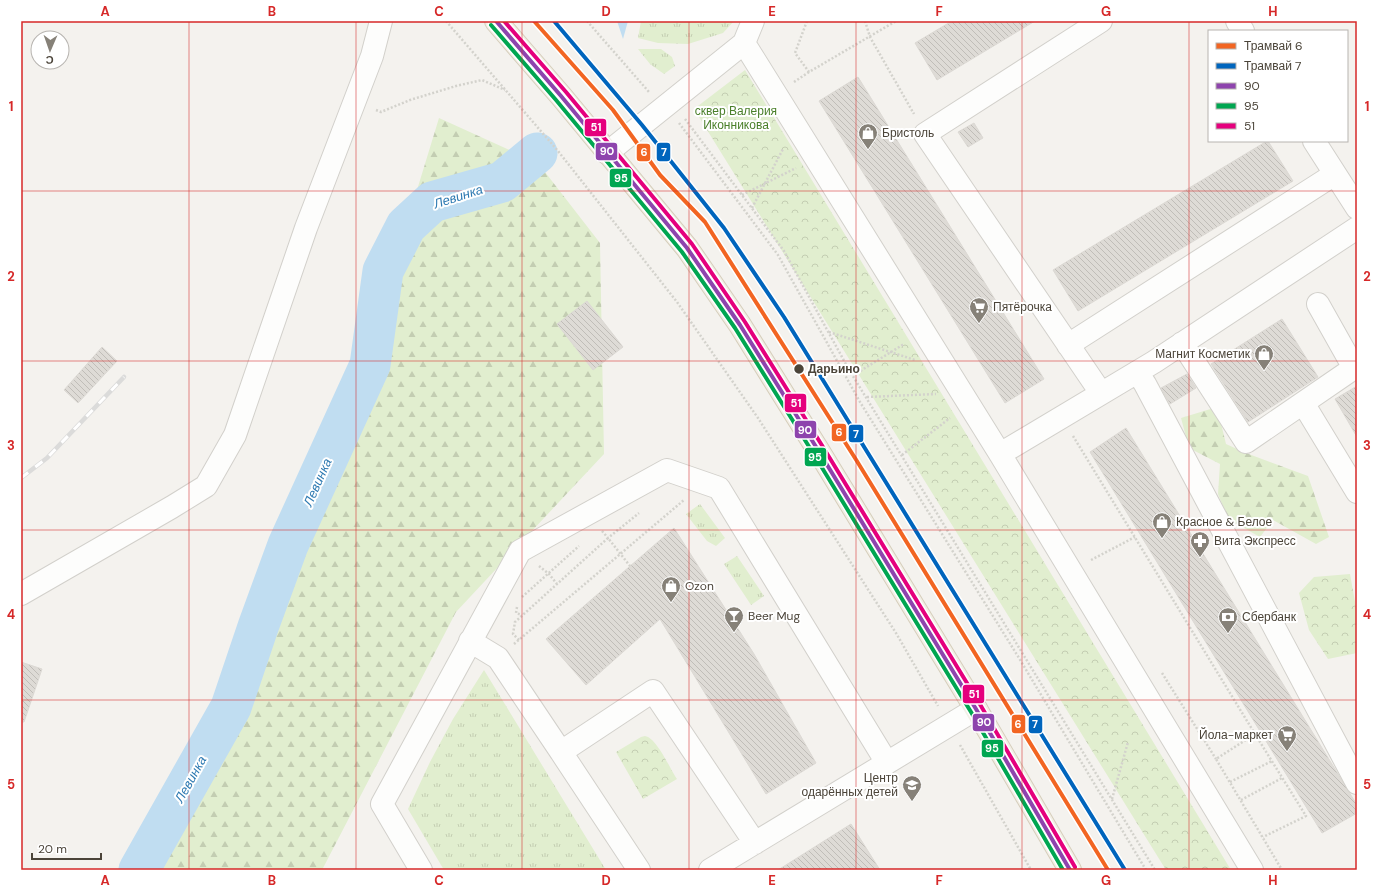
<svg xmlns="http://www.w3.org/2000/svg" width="1378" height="891" font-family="'DM Sans',sans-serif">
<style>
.grass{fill:url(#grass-tufts)}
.forest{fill:url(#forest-firs)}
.park{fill:url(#park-crowns)}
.water{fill:#c0ddf1}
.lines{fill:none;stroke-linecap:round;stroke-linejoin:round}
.river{stroke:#c0ddf1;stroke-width:41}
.building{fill:url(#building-back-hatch);stroke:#dcd9d4}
.minor-casing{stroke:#d2d0cb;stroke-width:24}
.major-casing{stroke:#d6cebb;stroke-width:24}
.path{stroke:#d3d2cc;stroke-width:2.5;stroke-dasharray:2 2;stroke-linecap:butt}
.minor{stroke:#fdfdfc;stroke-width:22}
.major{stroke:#f2efe6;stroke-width:22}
.rail-casing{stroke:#dbdbda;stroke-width:4.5}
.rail{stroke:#fff;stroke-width:3;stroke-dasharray:9;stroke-linecap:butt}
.bus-1-casing{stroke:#fff;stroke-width:7}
.bus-2-casing{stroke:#fff;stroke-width:7}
.bus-3-casing{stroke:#fff;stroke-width:7}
.bus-1{stroke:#8e44ad;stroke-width:4}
.bus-2{stroke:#00a651;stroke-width:4}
.bus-3{stroke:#e5007d;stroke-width:4}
.tram-1-casing{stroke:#fff;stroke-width:7}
.tram-2-casing{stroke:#fff;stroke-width:7}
.tram-1{stroke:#f26522;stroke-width:4}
.tram-2{stroke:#0065bd;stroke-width:4}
.grid{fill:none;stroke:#d62828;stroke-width:1;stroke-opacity:0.55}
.stop-dot{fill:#4b4439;stroke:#fff;stroke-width:1.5}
.labels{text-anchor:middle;stroke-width:4;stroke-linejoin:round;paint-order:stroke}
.park-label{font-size:12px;fill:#4a7f2a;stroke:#fff}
.poi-label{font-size:12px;fill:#4b4439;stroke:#fff;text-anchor:start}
.stop-label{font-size:12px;font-weight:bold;fill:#4b4439;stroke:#fff;text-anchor:start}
.water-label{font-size:13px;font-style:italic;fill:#2e7ab2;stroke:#fff}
.line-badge{stroke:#fff;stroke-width:1.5}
.badge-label{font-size:11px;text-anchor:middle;font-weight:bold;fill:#fff}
.neatline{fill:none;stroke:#d62828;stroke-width:1.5}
.grid-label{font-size:13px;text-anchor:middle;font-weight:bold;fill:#d62828}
</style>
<defs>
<pattern id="grass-tufts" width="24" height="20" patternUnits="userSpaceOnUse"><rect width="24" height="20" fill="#e1eecf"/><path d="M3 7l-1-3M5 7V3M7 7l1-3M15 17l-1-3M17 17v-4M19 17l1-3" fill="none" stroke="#c3cdb2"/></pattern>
<pattern id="forest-firs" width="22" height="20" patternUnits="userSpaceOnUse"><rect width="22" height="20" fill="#e1eecf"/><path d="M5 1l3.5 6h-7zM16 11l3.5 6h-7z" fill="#c3cdb2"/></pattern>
<pattern id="park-crowns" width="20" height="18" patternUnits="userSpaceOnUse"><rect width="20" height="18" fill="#e1eecf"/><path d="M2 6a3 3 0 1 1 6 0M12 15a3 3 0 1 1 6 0" fill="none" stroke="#c3cdb2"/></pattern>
<pattern id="building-back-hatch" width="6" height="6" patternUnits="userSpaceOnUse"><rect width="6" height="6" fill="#dedbd6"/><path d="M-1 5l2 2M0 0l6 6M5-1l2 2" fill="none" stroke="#c0bdb8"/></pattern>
</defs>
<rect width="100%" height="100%" fill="#f4f2ee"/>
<path class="grass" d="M641 21H734L723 33 688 44 658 43 638 38Z
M638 49H661L672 57 675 66 664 74 650 64Z
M700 504 725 538 716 546 707 541 686 514Z
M737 556 764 596 751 605 724 564Z
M484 670 606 870H444L408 809 430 762 453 719Z"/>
<path class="forest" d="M439 118 538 163 600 243 604 454 456 612 322 870H134L270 594 406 226Z
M1217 407 1226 444 1246 453 1308 476 1329 537 1316 544 1273 520 1260 537 1228 519 1218 494 1220 464 1189 448 1181 418Z"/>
<path class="park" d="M745 70 1231 870H1166L694 109Z
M1350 574 1357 613V653L1328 659 1309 630 1299 593 1314 577Z
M645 736C657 738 670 769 677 779L643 799 616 752 641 737Z"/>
<path class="water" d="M617 21H628L623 39Z"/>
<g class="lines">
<path class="river" d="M139 870 231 707 258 627 288 545 370 365 383 271 406 226 432 202 502 182 537 153"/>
</g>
<path class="building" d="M952 21H1035L937 80 915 43Z
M858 77 1044 379 1005 403 819 101Z
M974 123 983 138 968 147 958 132Z
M1267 141H1268L1293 181 1078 311 1053 270Z
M587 301 623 347 593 370 557 324Z
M1282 319 1318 377 1248 422 1211 364Z
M102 347 117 361 78 403 64 390Z
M1187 374 1196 388 1170 404 1161 388Z
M1357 386V437L1335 399Z
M1126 428 1357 805V813L1322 833 1090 452Z
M674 528 754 654 816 763 766 794 660 619 586 685 546 639Z
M21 662 42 669 24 722H21Z
M851 824 880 870H778Z"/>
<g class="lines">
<defs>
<path id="minor" d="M1101 21 925 134 1101 393
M1237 21 1243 31
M744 43 1000 454 1252 870
M1314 141 1357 208
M607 153 744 43 753 21
M1182 343 1246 442 1354 368 1318 304
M1068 345 1335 174
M1137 372 1145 384 1357 783
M1303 403 1357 492
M1000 454 1154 362 1357 228
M21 594 172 507 206 486 235 435 306 228 372 56 381 21
M470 641 498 658 561 752
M421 870 382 804 520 551 667 470 719 488 887 763
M639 870 561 752 653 691 755 843
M710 870 976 709"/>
<path id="major" d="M496 21 561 96 687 248 740 325 818 450 976 709 1070 870"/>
</defs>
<use href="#minor" class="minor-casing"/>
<use href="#major" class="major-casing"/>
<path class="path" d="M446 21 558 151 677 302 758 418 896 633 938 706
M587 21 649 92
M807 21 795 53 809 72 896 21
M865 21 870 37 914 114
M794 82 809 72
M376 110 381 112 410 100 456 86 482 80 505 90
M685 119 784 251 848 368 1155 870
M679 123 778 255 860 402 1019 658 1146 870
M742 195 796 168
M752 208 783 149
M829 332 915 360
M857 373 904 344
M867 397 936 394
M1073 436 1255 734 1216 759 1282 870
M902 455 950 418
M602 531 608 538 639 513
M1091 560 1135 537
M539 566 549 574 557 584
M522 597 579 546
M517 607 516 613 522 615
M519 640 513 634 515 622 608 538 630 566
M514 644 684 500
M1162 673 1216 759
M1255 734 1306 816 1263 837
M960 745 1031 870
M1230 782 1272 761
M1112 799 1128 742
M1241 800 1282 778"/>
<use href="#minor" class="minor"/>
<use href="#major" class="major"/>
<defs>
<path id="rail" d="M21 478 47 458 124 377"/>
</defs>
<use href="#rail" class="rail-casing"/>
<use href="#rail" class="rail"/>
<defs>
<path id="bus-1" d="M496 21 561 96 687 248 740 325 818 450 976 709 1070 870"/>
<path id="bus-2" d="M491 25 556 100 682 252 735 328 813 453 971 712 1063 870"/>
<path id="bus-3" d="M504 21 566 92 692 244 745 322 823 447 981 706 1075 867"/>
</defs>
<use href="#bus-1" class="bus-1-casing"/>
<use href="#bus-2" class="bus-2-casing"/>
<use href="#bus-3" class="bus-3-casing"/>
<use href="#bus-1" class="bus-1"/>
<use href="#bus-2" class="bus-2"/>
<use href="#bus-3" class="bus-3"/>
<defs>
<path id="tram-1" d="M534 21 613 110 660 175 705 222 855 458 1108 870"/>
<path id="tram-2" d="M554 21 642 125 724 228 784 317 1125 870"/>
</defs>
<use href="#tram-1" class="tram-1-casing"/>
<use href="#tram-2" class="tram-2-casing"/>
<use href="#tram-1" class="tram-1"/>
<use href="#tram-2" class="tram-2"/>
</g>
<path class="grid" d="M189 21V870M356 21V870M522 21V870M689 21V870M856 21V870M1022 21V870M1189 21V870M21 191H1357M21 361H1357M21 530H1357M21 700H1357"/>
<defs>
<symbol id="shop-pin" viewBox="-11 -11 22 30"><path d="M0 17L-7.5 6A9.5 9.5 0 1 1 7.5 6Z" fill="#868178" stroke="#fff"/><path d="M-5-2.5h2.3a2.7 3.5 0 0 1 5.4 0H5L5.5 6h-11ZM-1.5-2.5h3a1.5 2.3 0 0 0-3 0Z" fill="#fff"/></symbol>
<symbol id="supermarket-pin" viewBox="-11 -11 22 30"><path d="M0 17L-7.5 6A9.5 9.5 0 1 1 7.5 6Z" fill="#868178" stroke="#fff"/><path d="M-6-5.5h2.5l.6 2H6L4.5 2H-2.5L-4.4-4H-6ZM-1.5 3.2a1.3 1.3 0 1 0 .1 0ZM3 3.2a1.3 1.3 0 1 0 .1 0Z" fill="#fff"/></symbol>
<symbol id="pharmacy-pin" viewBox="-11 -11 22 30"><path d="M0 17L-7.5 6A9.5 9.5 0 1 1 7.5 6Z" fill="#868178" stroke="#fff"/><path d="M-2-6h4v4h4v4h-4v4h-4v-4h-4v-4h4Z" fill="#fff"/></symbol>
<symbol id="bar-pin" viewBox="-11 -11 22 30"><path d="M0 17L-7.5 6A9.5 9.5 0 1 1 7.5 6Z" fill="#868178" stroke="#fff"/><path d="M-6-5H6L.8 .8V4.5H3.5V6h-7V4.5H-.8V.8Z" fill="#fff"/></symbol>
<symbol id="bank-pin" viewBox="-11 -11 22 30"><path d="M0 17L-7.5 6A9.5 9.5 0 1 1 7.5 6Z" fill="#868178" stroke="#fff"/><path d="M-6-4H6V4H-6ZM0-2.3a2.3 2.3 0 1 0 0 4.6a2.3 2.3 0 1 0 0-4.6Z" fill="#fff"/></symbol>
<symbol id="school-pin" viewBox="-11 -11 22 30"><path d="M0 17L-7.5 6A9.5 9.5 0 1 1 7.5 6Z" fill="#868178" stroke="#fff"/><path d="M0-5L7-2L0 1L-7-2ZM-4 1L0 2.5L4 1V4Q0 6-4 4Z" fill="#fff"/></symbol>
</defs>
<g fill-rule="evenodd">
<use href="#shop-pin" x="857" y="122" width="22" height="30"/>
<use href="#supermarket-pin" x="968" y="296" width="22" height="30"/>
<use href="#shop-pin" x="1253" y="343" width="22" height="30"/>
<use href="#shop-pin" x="1151" y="511" width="22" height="30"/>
<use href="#pharmacy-pin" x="1189" y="530" width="22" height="30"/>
<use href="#shop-pin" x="660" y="575" width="22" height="30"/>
<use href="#bar-pin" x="723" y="605" width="22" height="30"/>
<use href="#bank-pin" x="1217" y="606" width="22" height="30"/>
<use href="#supermarket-pin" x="1276" y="724" width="22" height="30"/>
<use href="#school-pin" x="901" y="774" width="22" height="30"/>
</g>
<circle class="stop-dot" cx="799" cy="369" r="5.5"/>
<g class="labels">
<g class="park-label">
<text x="736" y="115">сквер Валерия<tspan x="736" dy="14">Иконникова</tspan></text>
</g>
<g class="poi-label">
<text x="882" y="137">Бристоль</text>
<text x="993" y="311">Пятёрочка</text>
<text x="1250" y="358" text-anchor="end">Магнит Косметик</text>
<text x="1176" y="526">Красное &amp; Белое</text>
<text x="1214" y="545">Вита Экспресс</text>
<text x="685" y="590">Ozon</text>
<text x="748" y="620">Beer Mug</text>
<text x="1242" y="621">Сбербанк</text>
<text x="1273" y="739" text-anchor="end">Йола-маркет</text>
<text x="898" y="782" text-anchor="end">Центр<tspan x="898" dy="14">одарённых детей</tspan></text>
</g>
<g class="stop-label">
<text x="808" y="373">Дарьино</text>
</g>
<g class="water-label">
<text transform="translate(458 196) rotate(-18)" y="5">Левинка</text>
<text transform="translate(317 482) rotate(-66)" y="5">Левинка</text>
<text transform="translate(190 779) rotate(-61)" y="5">Левинка</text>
</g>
</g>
<g class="line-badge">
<rect x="584" y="118" width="23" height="19" rx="4" fill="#e5007d"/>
<rect x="595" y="142" width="23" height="19" rx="4" fill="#8e44ad"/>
<rect x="656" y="142" width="15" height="20" rx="4" fill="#0065bd"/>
<rect x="636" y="143" width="15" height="19" rx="4" fill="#f26522"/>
<rect x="609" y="168" width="23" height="20" rx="4" fill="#00a651"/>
<rect x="784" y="393" width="23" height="20" rx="4" fill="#e5007d"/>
<rect x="794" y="420" width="23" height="19" rx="4" fill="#8e44ad"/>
<rect x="831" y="423" width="16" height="19" rx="4" fill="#f26522"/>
<rect x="848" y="424" width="16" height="19" rx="4" fill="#0065bd"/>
<rect x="804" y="447" width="23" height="20" rx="4" fill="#00a651"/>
<rect x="962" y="684" width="23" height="20" rx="4" fill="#e5007d"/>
<rect x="972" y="713" width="23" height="19" rx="4" fill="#8e44ad"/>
<rect x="1011" y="714" width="15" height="20" rx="4" fill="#f26522"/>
<rect x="1028" y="715" width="15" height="19" rx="4" fill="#0065bd"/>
<rect x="981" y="739" width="23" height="19" rx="4" fill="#00a651"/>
</g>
<g class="badge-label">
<text x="596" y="131">51</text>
<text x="607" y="155">90</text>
<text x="664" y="156">7</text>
<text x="644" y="156">6</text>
<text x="621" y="182">95</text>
<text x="796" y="407">51</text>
<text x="805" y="434">90</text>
<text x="839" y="436">6</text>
<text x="856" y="438">7</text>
<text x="815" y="461">95</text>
<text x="974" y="698">51</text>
<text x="984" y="726">90</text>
<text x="1018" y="728">6</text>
<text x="1035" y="728">7</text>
<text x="992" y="752">95</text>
</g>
<rect width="1378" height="891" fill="none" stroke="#ffffff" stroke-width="44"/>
<rect x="1208" y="30" width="140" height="112" fill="#ffffff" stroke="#b7b4b0"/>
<rect x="1216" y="43" width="20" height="6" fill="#f26522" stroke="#b7b4b0"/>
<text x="1244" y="50" font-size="12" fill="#4b4439">Трамвай 6</text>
<rect x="1216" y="63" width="20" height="6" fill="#0065bd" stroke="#b7b4b0"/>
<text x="1244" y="70" font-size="12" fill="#4b4439">Трамвай 7</text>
<rect x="1216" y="83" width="20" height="6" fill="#8e44ad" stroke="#b7b4b0"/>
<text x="1244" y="90" font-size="12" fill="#4b4439">90</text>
<rect x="1216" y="103" width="20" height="6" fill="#00a651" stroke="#b7b4b0"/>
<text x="1244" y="110" font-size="12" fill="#4b4439">95</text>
<rect x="1216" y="123" width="20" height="6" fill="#e5007d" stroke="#b7b4b0"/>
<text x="1244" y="130" font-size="12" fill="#4b4439">51</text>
<g transform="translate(50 50) rotate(182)"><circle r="19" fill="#ffffff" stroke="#b7b4b0"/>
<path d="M0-3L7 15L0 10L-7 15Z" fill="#868178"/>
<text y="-6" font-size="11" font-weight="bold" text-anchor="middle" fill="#4b4439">С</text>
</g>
<path d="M32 853v6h69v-6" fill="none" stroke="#4b4439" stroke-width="2"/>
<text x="38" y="853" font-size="12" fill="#4b4439" stroke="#ffffff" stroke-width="3" paint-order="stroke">20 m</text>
<rect x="22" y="22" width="1334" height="847" class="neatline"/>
<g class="grid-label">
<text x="105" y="16">A</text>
<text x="272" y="16">B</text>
<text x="439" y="16">C</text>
<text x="606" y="16">D</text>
<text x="772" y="16">E</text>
<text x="939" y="16">F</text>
<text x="1106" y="16">G</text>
<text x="1273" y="16">H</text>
<text x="11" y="111">1</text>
<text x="1367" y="111">1</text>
<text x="11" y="281">2</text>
<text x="1367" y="281">2</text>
<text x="11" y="450">3</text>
<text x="1367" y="450">3</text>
<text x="11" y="619">4</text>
<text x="1367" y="619">4</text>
<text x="11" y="789">5</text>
<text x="1367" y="789">5</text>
<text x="105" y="885">A</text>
<text x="272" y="885">B</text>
<text x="439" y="885">C</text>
<text x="606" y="885">D</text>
<text x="772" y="885">E</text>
<text x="939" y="885">F</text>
<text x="1106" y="885">G</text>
<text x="1273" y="885">H</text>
</g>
</svg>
